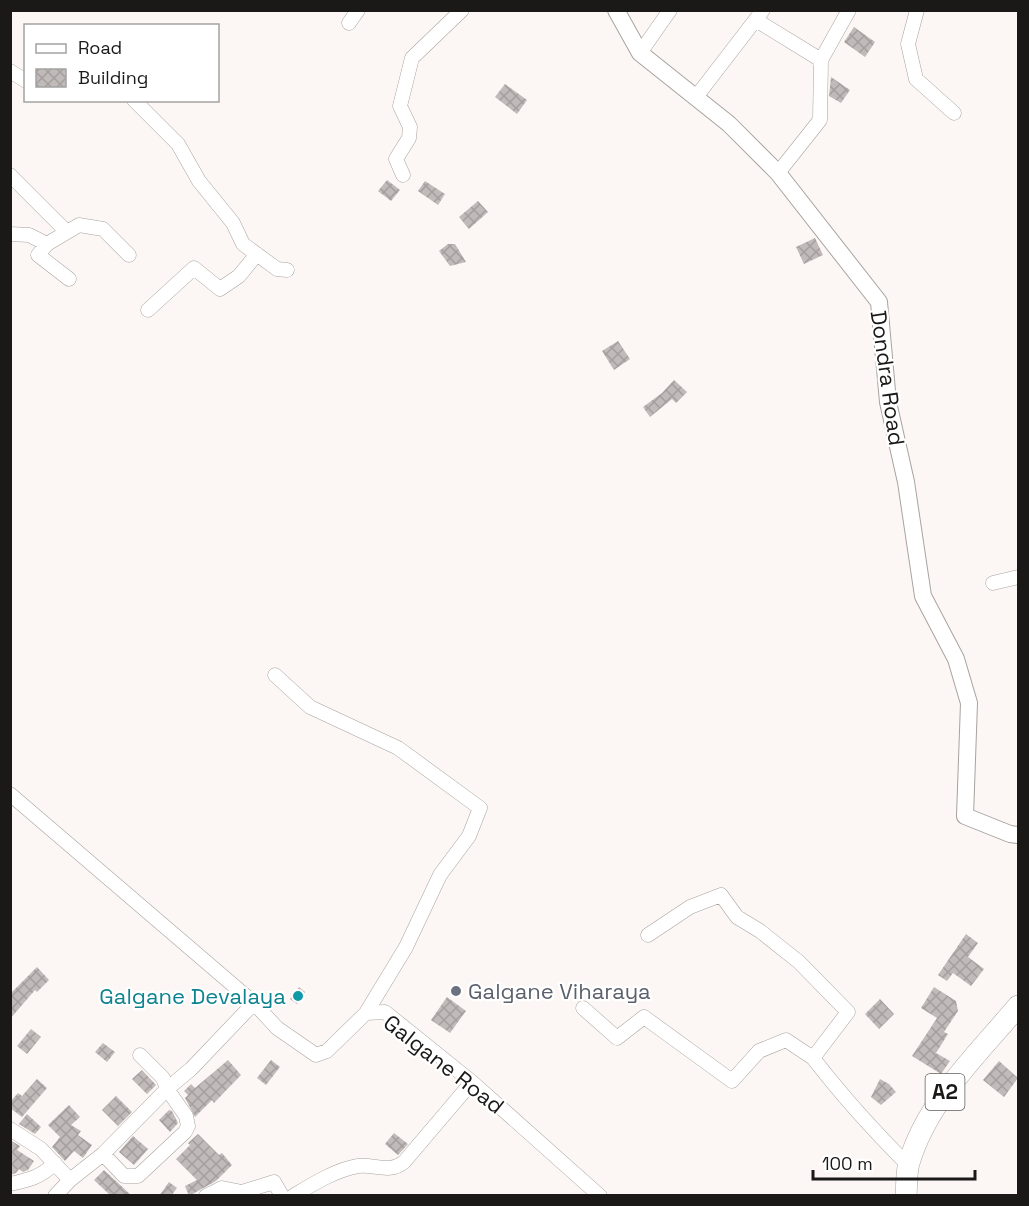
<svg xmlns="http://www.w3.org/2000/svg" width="1029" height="1206" font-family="'Space Grotesk',sans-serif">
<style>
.building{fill:url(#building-cross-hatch)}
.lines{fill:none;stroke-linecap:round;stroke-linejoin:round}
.minor-casing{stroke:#a8a39f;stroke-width:15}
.tertiary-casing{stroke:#a8a39f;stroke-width:18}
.trunk-casing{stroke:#a8a39f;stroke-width:22}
.minor{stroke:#fff;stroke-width:14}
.tertiary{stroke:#fff;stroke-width:16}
.trunk{stroke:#fff;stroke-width:21}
.worship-dot{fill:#6b7280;stroke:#fff;stroke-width:2}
.culture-dot{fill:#0f9aa8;stroke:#fff;stroke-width:2}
.labels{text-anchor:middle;stroke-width:4.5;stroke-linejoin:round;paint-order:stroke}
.shield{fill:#fff;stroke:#5f5e5d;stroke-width:1.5}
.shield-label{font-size:21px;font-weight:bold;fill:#1b1918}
.street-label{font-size:22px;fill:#1b1918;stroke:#fff}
.worship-label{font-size:22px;fill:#5b616d;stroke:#fff;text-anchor:start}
.culture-label{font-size:22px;fill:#0d838f;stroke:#fff;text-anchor:end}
</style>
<defs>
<pattern id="building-cross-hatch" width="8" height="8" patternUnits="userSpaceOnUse" patternTransform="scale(1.5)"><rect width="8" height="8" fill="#c0bab9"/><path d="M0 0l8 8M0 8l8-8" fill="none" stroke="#a49f9e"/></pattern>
</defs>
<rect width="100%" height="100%" fill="#fcf7f4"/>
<path class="building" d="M854 27 875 42 865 57 844 42Z
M831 77 850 90 841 103 829 96Z
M505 84 527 100 517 114 495 97Z
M387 180 400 190 391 201 378 191Z
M425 181 445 194 438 205 418 191Z
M478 201 488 212 469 229 459 217Z
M815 238 823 255 804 264 796 247Z
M448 244H455L466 262 450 266 439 251Z
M618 341 630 359 614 370 602 351Z
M674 380 687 392 676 403 672 399 650 417 643 407 662 393Z
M966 934 978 943 968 957 984 969 971 986 953 973 947 981 938 975Z
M37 967 49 980 37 992 35 990 10 1019V994Z
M299 987 305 992 297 1004 290 999Z
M934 987 956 1001 958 1011 944 1032 948 1034 936 1053 950 1061 941 1074 912 1056 937 1018 921 1008Z
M447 997 466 1011 450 1033 431 1020Z
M880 999 894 1014 879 1029 865 1014Z
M31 1029 41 1037 27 1054 17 1046Z
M103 1043 115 1052 107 1062 95 1052Z
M228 1060 241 1075 214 1103 212 1100 195 1117 185 1098 188 1095 184 1091 191 1084 195 1088Z
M271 1060 280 1067 266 1085 257 1078Z
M999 1061 1018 1078 1004 1097 983 1080Z
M142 1070 156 1085 147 1094 132 1079Z
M37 1079 47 1088 22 1117 10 1108V1102L18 1093 22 1096Z
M880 1079 889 1084 896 1092 881 1105 871 1097Z
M116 1096 132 1112 118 1126 102 1110Z
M69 1105 80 1117 71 1125 81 1131 78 1135 92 1145 83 1158 74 1151 65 1161 52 1147 60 1137 48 1125Z
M169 1110 172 1111 178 1123 170 1132 159 1120Z
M27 1114 41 1127 35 1134 19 1124Z
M394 1133 408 1144 398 1155 385 1144Z
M198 1134 219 1155 222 1153 232 1165 216 1181 189 1196 185 1186 197 1180 176 1159 190 1145 188 1143Z
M133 1136 148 1149 134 1165 119 1152Z
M10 1140 20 1146 17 1150 34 1161 28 1170 23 1172 19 1169 16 1173 10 1175Z
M104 1170 117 1182 132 1196H111L94 1180Z
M169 1182 177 1188 171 1196H159Z"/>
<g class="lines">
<defs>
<path id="minor" d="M917 10 908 44 916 79 954 113
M756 20 821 60 849 10
M349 23 358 10
M640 53 670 10
M10 71 26 81
M696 97 763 10
M134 100 178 144 199 181 233 223 243 244 277 269 287 270
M778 173 820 120 821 60
M10 175 67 232
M403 175 396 159 409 138 410 127 400 106 412 58 462 10
M10 234 29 235 47 244 79 225 103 229 129 255
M47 244 38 255 69 279
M148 310 194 268 220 289 239 276 257 254
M993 583 1018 577
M275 675 310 707 398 748 480 808 469 836 440 875 406 947 366 1013
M10 794 254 1003 277 1028 316 1055 327 1051 366 1013 385 1012 472 1082 600 1196
M648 935 690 907 721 895 737 917 760 931 799 962 848 1012 813 1058C843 1097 874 1131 908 1165
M583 1008 617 1038 644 1017 732 1081 759 1051 786 1040 813 1058
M10 1129 41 1149 70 1180
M103 1154 124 1176H138L185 1132 188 1126 186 1116 167 1089 163 1078 140 1055
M10 1184C29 1180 41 1177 55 1163
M55 1196 70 1180 103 1154 167 1089 191 1069 254 1003
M206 1196 222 1188 242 1192 274 1182 282 1196
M293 1196C313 1184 335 1170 358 1166 375 1164 389 1174 404 1162L472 1082"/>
<path id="tertiary" d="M616 10 640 53 729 124 778 173 879 302 888 402 906 482 923 596 956 659 969 703 965 816 1010 834 1018 835"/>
<path id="trunk" d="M906 1196C907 1185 906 1173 909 1163 927 1101 978 1054 1018 1006"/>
</defs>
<use href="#minor" class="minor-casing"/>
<use href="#tertiary" class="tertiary-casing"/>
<use href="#trunk" class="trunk-casing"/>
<use href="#minor" class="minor"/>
<use href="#tertiary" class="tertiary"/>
<use href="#trunk" class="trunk"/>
</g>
<circle class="worship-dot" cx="456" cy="991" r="6"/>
<circle class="culture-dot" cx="298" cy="996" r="6"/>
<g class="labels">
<rect class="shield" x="925.5" y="1074" width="39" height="36" rx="4.5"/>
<g class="shield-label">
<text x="945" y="1099">A2</text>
</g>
<g class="street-label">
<text transform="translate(888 378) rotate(82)" y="8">Dondra Road</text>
<text transform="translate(444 1064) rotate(38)" y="8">Galgane Road</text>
</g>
<g class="worship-label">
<text x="468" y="999">Galgane Viharaya</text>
</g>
<g class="culture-label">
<text x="286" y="1004">Galgane Devalaya</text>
</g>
</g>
<rect width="1029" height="1206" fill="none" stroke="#1b1918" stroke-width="24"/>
<rect x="24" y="24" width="195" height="78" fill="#ffffff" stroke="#a4a3a3" stroke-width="1.5"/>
<rect x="36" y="44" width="30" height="9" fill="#ffffff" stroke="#a4a3a3" stroke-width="1.5"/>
<text x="78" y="54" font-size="18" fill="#1b1918">Road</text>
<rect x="36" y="69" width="30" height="18" fill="url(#building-cross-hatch)" stroke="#a4a3a3" stroke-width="1.5"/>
<text x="78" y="84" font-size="18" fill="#1b1918">Building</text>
<path d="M813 1170v9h162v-9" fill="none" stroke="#1b1918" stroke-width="3"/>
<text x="822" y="1170" font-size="18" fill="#1b1918" stroke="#ffffff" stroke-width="4.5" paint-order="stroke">100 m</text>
</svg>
